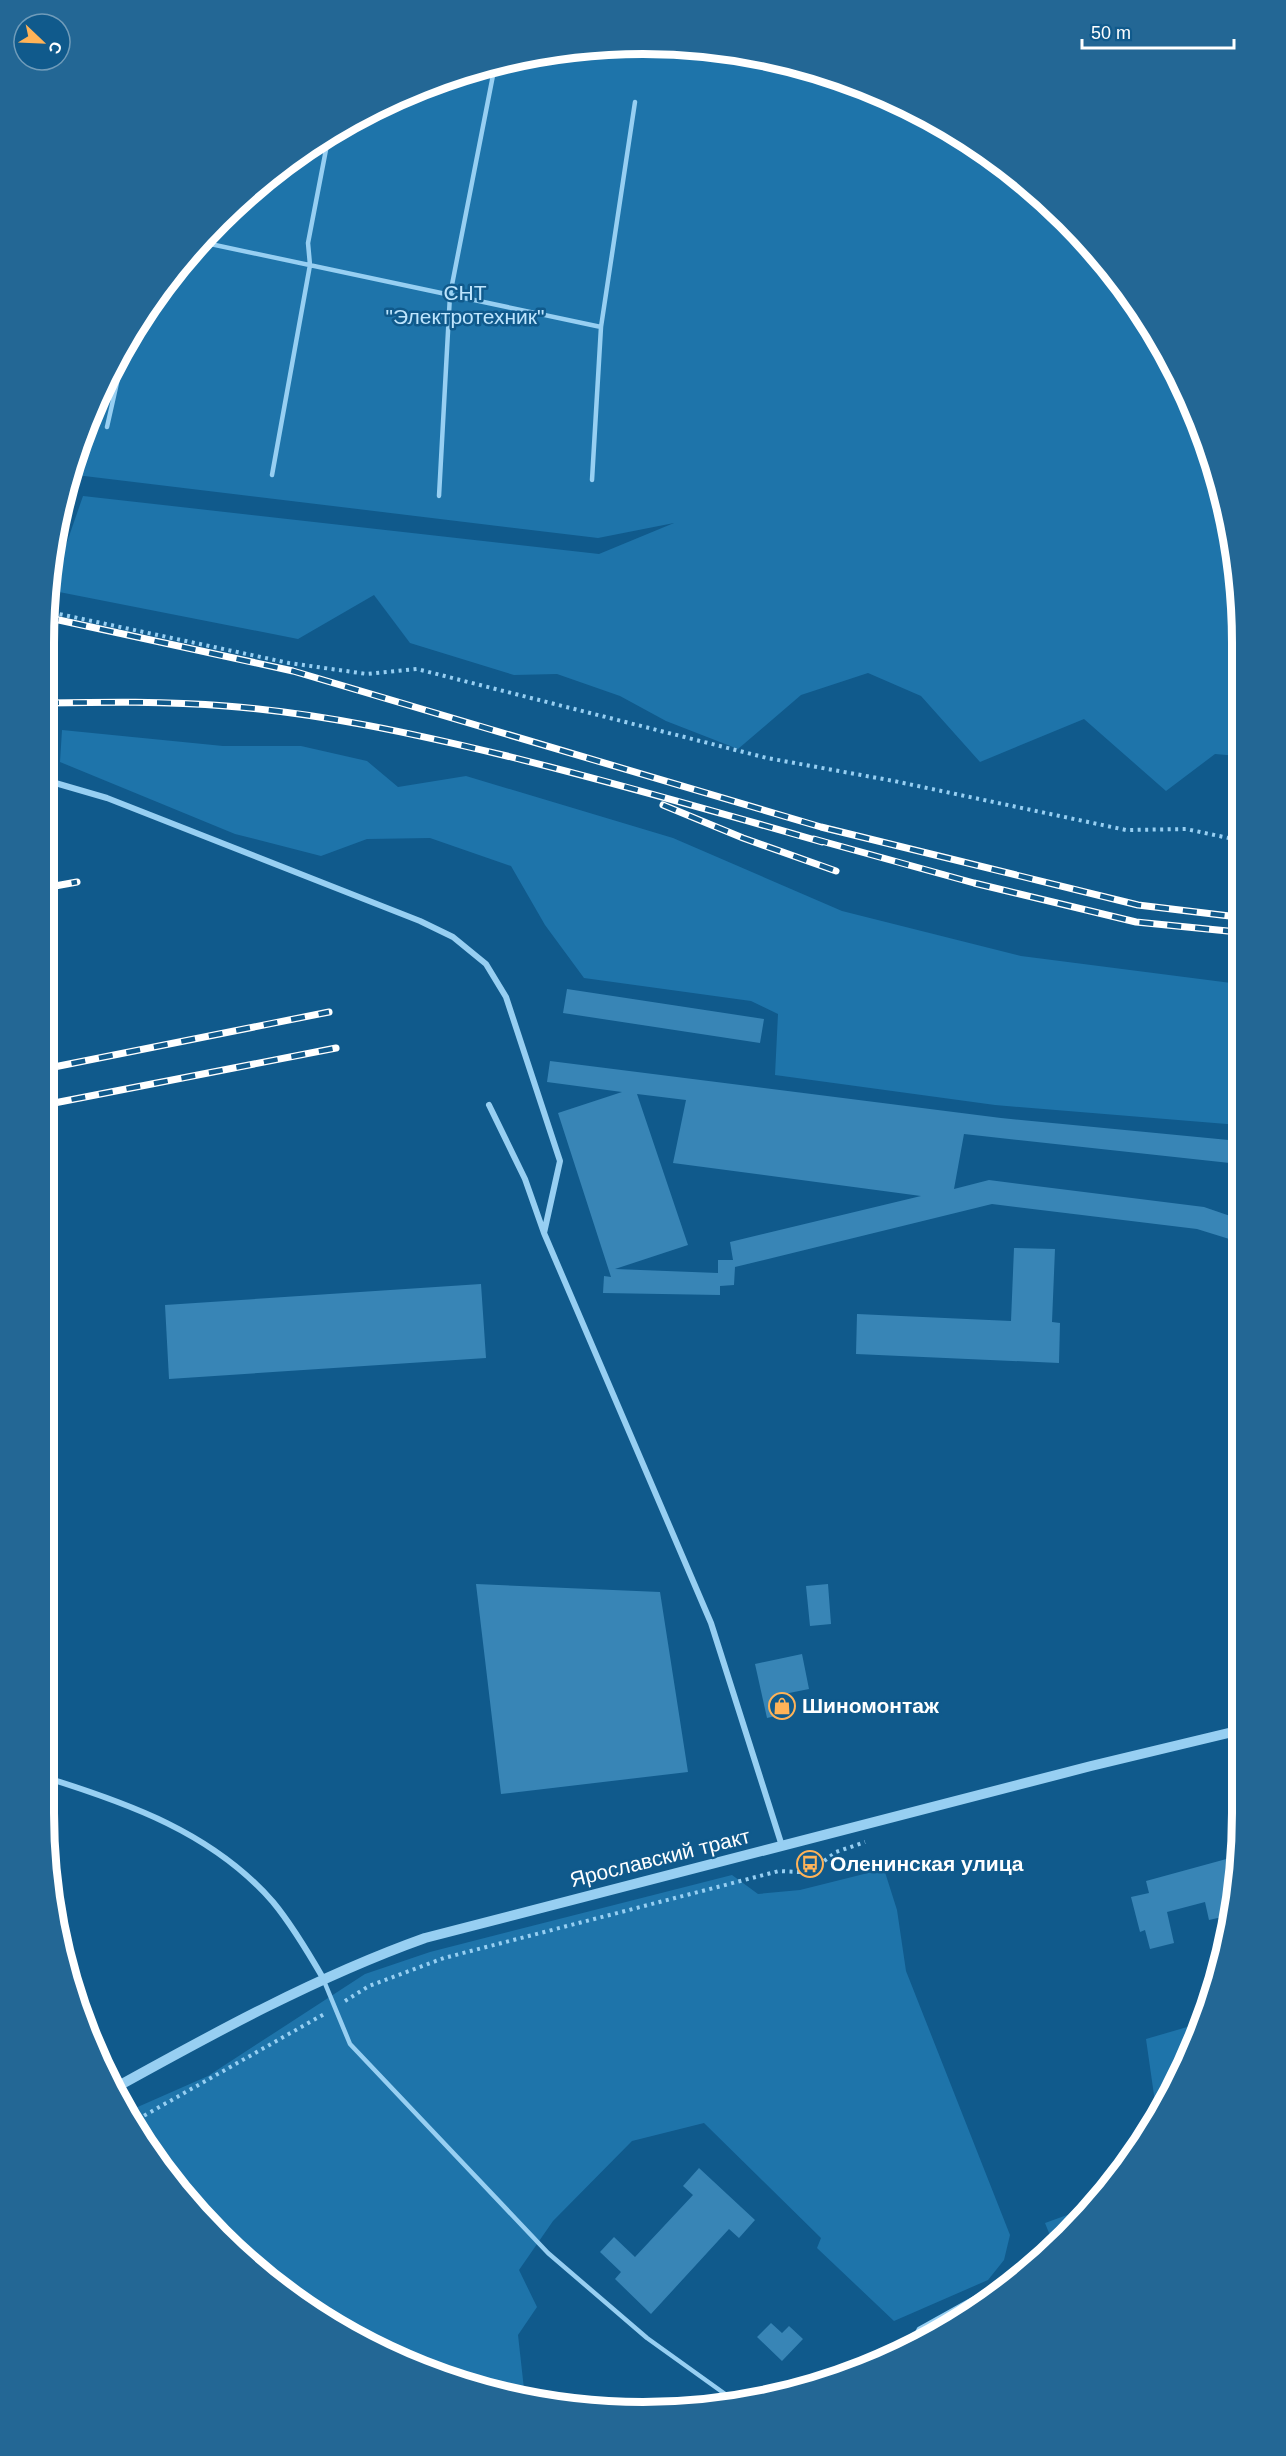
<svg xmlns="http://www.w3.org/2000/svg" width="1286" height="2456" font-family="Helvetica,sans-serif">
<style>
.green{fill:#1e74aa}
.building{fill:#3885b6;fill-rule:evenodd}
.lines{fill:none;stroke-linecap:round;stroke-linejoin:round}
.path{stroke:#97cff2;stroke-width:4;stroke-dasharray:3 4.5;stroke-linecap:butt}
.service{stroke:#97cff2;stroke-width:4.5}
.minor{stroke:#97cff2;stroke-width:6}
.tertiary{stroke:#97cff2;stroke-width:10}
.rail-casing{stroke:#fff;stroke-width:7}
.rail{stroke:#105a8c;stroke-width:4.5;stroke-dasharray:14;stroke-linecap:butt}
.labels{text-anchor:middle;stroke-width:5;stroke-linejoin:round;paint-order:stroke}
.park-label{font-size:21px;fill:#bee5fd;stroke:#105a8c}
.poi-label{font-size:21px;font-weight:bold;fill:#fff;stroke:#105a8c;text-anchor:start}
.street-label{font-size:21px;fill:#fff;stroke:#105a8c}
.rim{fill:none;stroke:#fff;stroke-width:8}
</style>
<rect width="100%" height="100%" fill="#105a8c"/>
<path class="green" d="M683 45 798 64 908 105 1038 192 1141 310 1197 414 1237 564 1238 756 1215 754 1166 791 1084 719 980 762 921 696 868 673 801 695 738 749 666 721 620 696 557 674 514 675 410 643 374 595 298 639 54 591 66 545 83 496 599 554 674 523 598 538 76 475 60 513 64 488 105 378 168 278 248 192 344 124 451 75 565 49Z
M62 730 223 746H301L367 761 398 787 466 776 673 838 842 911 1021 956 1239 984V1125L995 1105 775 1075 778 1014 751 1001 584 978 545 925 511 866 430 838 367 839 321 856 235 834 60 762Z
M884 1869 897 1910 906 1971 1010 2235 1004 2260 988 2280 894 2321 817 2248 821 2238 704 2123 632 2141 553 2221 519 2270 537 2307 518 2335 525 2398 488 2392 413 2367 310 2312 247 2263 168 2178 124 2113 208 2076 365 1974 430 1952 732 1875 758 1894 800 1890Z
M1201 2023 1181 2078 1157 2116 1146 2039Z
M1095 2205 1059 2243H1053L1045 2223Z"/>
<path class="building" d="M567 989 764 1019 760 1043 563 1013Z
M550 1061 1001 1118 1239 1141V1164L964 1134 954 1189 989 1180 1204 1207 1239 1219V1242L1197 1229 992 1204 735 1267 734 1285 720 1286V1295L603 1293 604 1276 611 1277 558 1113 622 1092 547 1082ZM637 1094 686 1100 673 1163 921 1196 730 1242 733 1260H718V1273L615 1269 688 1245Z
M1014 1248 1055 1249 1052 1322 1060 1323 1059 1363 856 1354 857 1314 1011 1321Z
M481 1284 486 1358 169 1379 165 1305Z
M476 1584 660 1592 688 1772 501 1794Z
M828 1584 831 1624 810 1626 806 1586Z
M802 1654 809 1689 784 1694 788 1713 767 1718 755 1664Z
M1241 1855 1231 1915 1209 1920 1205 1902 1167 1912 1174 1943 1150 1949 1145 1930 1140 1932 1131 1897 1149 1893 1146 1881Z
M699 2168 755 2220 739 2238 729 2229 651 2314 615 2279 621 2272 600 2252 614 2237 635 2257 693 2195 683 2186Z
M771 2323 782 2333 789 2326 803 2339 782 2361 757 2337Z"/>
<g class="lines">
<path class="path" d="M45 611 289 663 367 674 417 669 767 758 894 781 1126 830 1186 829 1238 840
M345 2001 369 1986 444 1958 779 1871 799 1872 816 1867 836 1852 865 1842
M131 2123 326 2013"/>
<path class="service" d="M201 242 601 327
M107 427 125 347
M272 475 310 265 308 243 329 134
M592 480 601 327 635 102
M439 496 450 295 495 65
M324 1981 350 2044 548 2253 647 2338 739 2404
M908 2351 919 2329 989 2290"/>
<path class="minor" d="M45 780 107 798 420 921 453 937 486 964 506 997 560 1161 544 1233 711 1623 782 1846
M489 1105 525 1179 544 1233
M44 1777C128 1803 213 1833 273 1902 292 1925 308 1952 323 1978"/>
<path class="tertiary" d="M113 2089C214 2033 316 1977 425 1938L1091 1766 1241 1730"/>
<defs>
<path id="rail" d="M45 617 293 671 821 827 1138 905 1238 917
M45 703C105 702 166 701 226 706 321 713 415 734 507 756 612 782 717 812 822 842
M663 805 743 838 836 871
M814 839 974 883 1136 922 1238 932
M44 888 77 882
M44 1069 329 1012
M44 1105 336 1048"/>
</defs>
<use href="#rail" class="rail-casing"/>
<use href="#rail" class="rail"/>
</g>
<defs>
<symbol id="shop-ring" viewBox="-11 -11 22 22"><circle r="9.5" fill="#105a8c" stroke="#ffb358" stroke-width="1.5"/><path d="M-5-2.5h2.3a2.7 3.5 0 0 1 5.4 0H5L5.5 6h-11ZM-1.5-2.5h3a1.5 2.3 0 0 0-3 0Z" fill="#ffb358"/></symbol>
<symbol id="bus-ring" viewBox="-11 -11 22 22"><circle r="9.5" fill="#105a8c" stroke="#ffb358" stroke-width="1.5"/><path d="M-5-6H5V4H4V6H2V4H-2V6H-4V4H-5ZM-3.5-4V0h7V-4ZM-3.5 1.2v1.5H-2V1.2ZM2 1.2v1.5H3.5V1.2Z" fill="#ffb358"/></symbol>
</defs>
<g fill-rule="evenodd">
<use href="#shop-ring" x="767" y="1691" width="30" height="30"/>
<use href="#bus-ring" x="795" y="1849" width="30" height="30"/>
</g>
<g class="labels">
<g class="park-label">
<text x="465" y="300">СНТ<tspan x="465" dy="24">"Электротехник"</tspan></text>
</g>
<g class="poi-label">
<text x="802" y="1713">Шиномонтаж</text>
<text x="830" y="1871">Оленинская улица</text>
</g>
<g class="street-label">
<text transform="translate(660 1858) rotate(-14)" y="7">Ярославский тракт</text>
</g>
</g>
<path d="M0 0H1286V2456H0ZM643 54H643A589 589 0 0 1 1232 643V1813A589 589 0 0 1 643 2402H643A589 589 0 0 1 54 1813V643A589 589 0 0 1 643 54Z" fill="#236795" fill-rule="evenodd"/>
<path class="rim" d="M643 54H643A589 589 0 0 1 1232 643V1813A589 589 0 0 1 643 2402H643A589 589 0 0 1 54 1813V643A589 589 0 0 1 643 54Z"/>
<g transform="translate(42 42) rotate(113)"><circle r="28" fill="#105a8c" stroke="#709cba" stroke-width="1.5"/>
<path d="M0-4.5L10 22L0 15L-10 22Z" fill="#ffb358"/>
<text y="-9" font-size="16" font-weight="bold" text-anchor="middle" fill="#ffffff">С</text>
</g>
<path d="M1082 39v9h152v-9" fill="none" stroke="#ffffff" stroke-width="3"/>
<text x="1091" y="39" font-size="18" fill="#ffffff" stroke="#105a8c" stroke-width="4.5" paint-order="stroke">50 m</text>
</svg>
